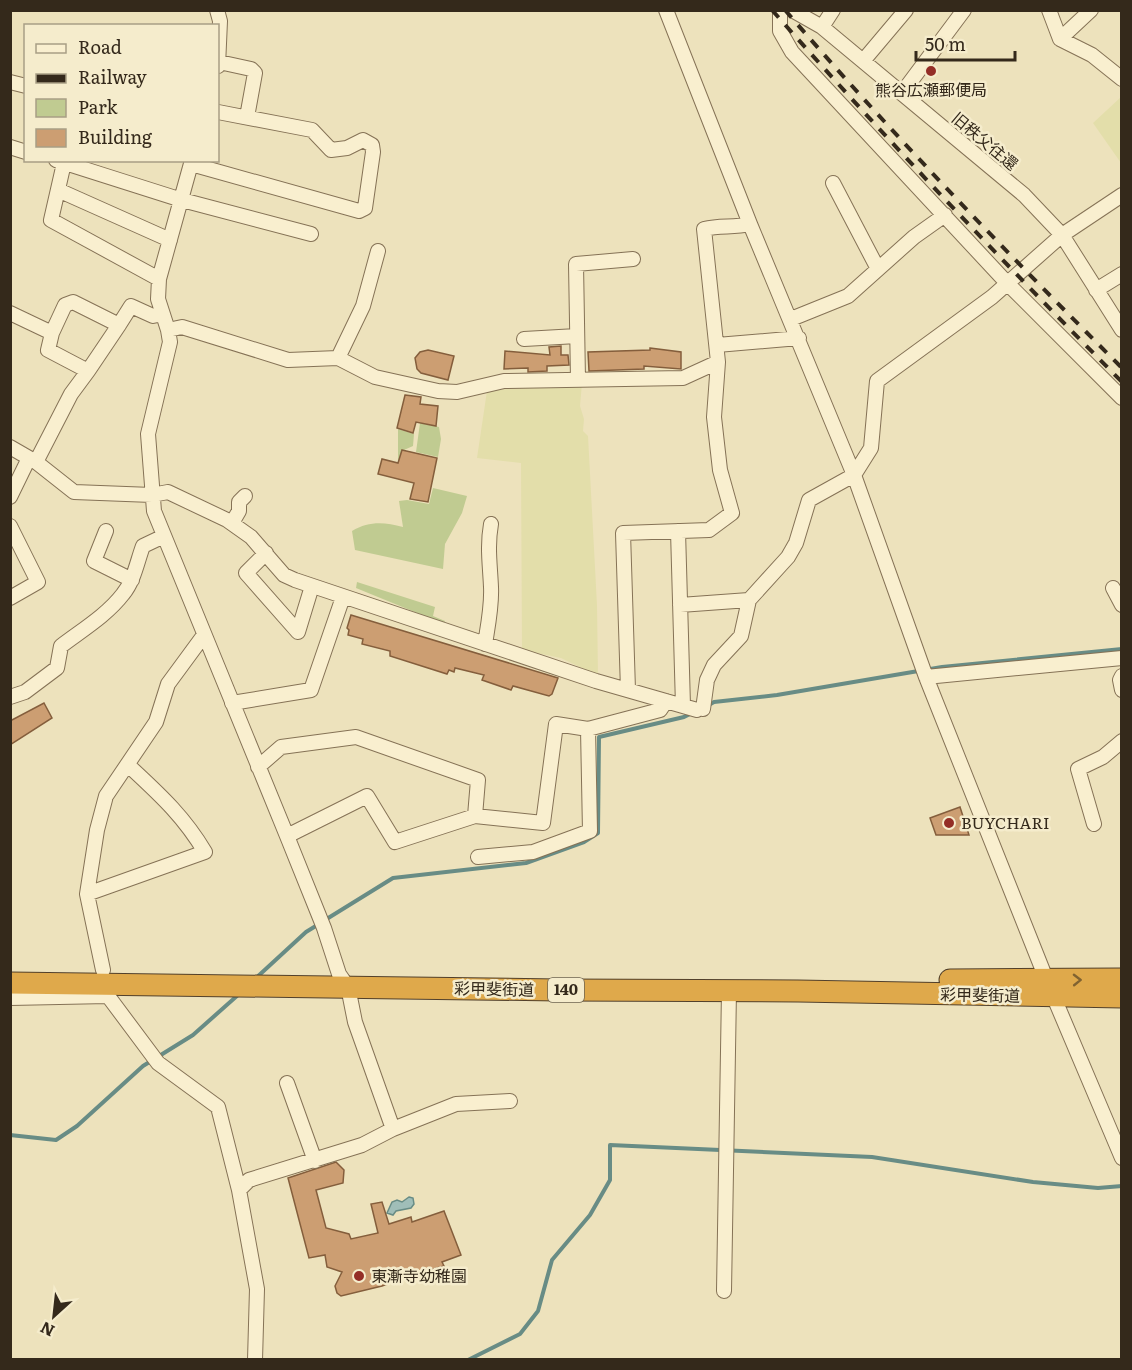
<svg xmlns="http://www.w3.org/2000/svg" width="1132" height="1370" font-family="Literata,'Noto Sans JP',serif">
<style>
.farmland{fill:#e3deaa}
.green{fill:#c0cb91}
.water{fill:#a0beb8;stroke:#688c85;stroke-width:1.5}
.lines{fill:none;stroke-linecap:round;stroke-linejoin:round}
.stream{stroke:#688c85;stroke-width:4}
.building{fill:#cc9e72;stroke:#845e3c;stroke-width:1.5}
.minor-casing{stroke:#857256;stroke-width:16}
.highway-casing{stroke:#52402b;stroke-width:23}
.minor{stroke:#f9efcf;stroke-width:14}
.highway{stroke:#dfa94b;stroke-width:21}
.rail{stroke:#34291b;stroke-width:4;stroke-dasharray:10 10;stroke-linecap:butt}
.oneway{stroke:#816331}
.poi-dot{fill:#942e26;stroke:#f5eccc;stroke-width:2}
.labels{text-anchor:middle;stroke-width:5;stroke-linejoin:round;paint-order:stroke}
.shield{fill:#f5eccc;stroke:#6e6450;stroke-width:1.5}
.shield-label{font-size:15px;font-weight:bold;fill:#34291b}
.poi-label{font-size:16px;fill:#34291b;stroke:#f5eccc;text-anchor:start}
.street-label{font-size:16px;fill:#34291b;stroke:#f5eccc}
</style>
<rect width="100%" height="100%" fill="#ede2bc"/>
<path class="farmland" d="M1121 97V163L1093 123Z
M582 383 580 406 584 419 583 431 588 436 597 605 598 676 561 658 522 650 521 463 477 458 487 391 521 384Z"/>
<path class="green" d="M420 423 439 427 441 439 438 457 416 452Z
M398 429 414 434 413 446 404 450 402 461 398 460Z
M433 488 467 496 462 513 445 544 443 569 355 550 352 531C369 521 384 522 403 527L399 501 407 500 429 504Z
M357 582 435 607 433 616 445 621 444 624 356 588Z"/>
<path class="water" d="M409 1197 413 1198 414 1204 411 1208 396 1211 393 1215 387 1213 392 1202 397 1200 402 1202Z"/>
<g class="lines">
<path class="stream" d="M707 706 714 702 777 695 942 667 1122 649
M325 920 393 878 526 863 584 842 598 833 599 737 684 717 692 713
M256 978 306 932 319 924
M10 1135 56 1140 77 1126 143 1066 193 1035 238 995
M468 1360 520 1334 538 1311 552 1260 590 1215 610 1180V1145L872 1157 1033 1182 1098 1188 1122 1186"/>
</g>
<path class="building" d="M561 346V355H568L569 365 547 366V371L528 372V368L504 369 505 351 550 355 549 347Z
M650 348 681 352V369L644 366V369L589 371 588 352 650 350Z
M428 350 454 356 448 380 421 373 417 369 415 358 420 352Z
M405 395 421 397 420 404 438 406 436 426 416 422 413 433 397 428Z
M402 450 437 458 428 502 410 499 414 483 378 474 382 459 398 463Z
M351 615 558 678 552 694 549 696 513 686 511 690 482 680 484 675 455 668 454 672 449 670 447 674 390 656V651L362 644 363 639 348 635 349 630 347 628Z
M44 703 52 718 10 745V721Z
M960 807 969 835H936L930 818Z
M336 1162 344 1170 343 1183 316 1190 326 1228 349 1234 351 1239 378 1233 371 1204 382 1202 389 1224 411 1217 412 1222 444 1211 461 1255 442 1262 444 1266 411 1275 382 1286 341 1296 337 1293 335 1286 342 1272 327 1267 325 1255 309 1258 288 1178Z"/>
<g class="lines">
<defs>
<path id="minor" d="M217 10 220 21 218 66
M666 10 750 224 854 475 926 677 1047 981 1122 1158
M780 10V31L792 52 1007 283 1122 398
M792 10 822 27 1024 195 1062 235 1122 330
M1049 10 1060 39 1092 55 1122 79
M822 27 833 10
M1060 39 1091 10
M863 61 906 10
M219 62 251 69 255 73 247 117
M10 82 26 86
M902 93 964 10
M10 147 26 152
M56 160 182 200 311 234
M192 160 159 279 158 299 168 330 170 342 148 434 154 511 287 836 324 928 339 974 348 987 355 1022 393 1129 362 1145 249 1180 239 1190 257 1289 255 1360
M64 163 51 220 159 279
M191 164 359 211 365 208 373 152 372 145 363 140 347 148 331 150 312 130 218 112
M833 183 878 269
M58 190 170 240
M1096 290 1122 274
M10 313 52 333
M791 319 848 296 914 237 945 215
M119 325 131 306 153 316 163 314
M168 330 182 327 288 360 338 358 375 377 438 391 457 392 504 381 683 378 718 362 704 229C721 225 733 228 750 224
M524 339 577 336
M717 345 799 338
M338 358 363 306 378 251
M578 379 576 264 633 259
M10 447 36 462 74 492 152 495 168 492 227 520 251 537 284 575 295 580 596 681 697 710
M36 462 71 394 88 371 48 350 52 333 65 305 73 302 119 325 88 371
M10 497 29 458
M232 523 239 511V502L245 496
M10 526 38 582 10 598
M106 531 94 561 132 580
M678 531 683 706
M266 553 246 573 298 632 312 586
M1113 588 1122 605
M749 600 788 557 796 543 809 500 854 475 871 448 877 381 992 297 1062 235 1122 195
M680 605 749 600 741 636 714 665 707 680 703 709
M485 644C488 625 492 606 491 587 490 564 487 547 491 524
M1122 676 1120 680 1122 690
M926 677 1122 658
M628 690 623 533 709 530 732 513 720 470 714 417 718 362
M10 697 25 692 57 668 61 646C82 630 107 615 123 594 134 581 137 562 143 546L164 536
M232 703 311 690 343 597
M258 767 281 747 356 737 478 780 475 816
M1094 824 1078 769 1103 757 1122 741
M287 836 367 796 395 842 475 816 543 823 556 724 588 729 660 710 666 701
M478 857 533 852 590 831 588 729
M87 894 205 852C183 815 158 793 128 765
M103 970 87 894 97 830 106 796 156 722 168 684 204 635
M108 996 158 1063 218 1107 239 1190
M10 998 108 996 107 986
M287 1083 315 1161
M393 1129 456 1104 510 1101
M724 1291 729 991"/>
<path id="highway" d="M950 980 1122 979
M10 983 559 990 798 991 1122 997"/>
</defs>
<use href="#minor" class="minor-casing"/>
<use href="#highway" class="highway-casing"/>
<use href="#minor" class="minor"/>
<use href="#highway" class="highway"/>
<path class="rail" d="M772 10C885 138 1002 261 1122 382
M785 10C892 134 1006 252 1122 368"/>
</g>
<defs><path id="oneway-chevron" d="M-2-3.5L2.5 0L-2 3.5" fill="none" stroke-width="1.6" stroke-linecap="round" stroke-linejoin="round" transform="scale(1.5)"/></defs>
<use class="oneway" href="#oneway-chevron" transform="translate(1077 980) rotate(-1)"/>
<g class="poi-dot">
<circle cx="931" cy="71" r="6"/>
<circle cx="949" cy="823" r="6"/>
<circle cx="359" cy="1276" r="6"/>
</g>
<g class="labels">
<rect class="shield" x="548" y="978" width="36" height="24" rx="4.5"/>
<g class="shield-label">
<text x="566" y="995">140</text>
</g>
<g class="poi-label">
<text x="931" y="96" text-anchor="middle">熊谷広瀬郵便局</text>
<text x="961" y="829">BUYCHARI</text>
<text x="371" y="1282">東漸寺幼稚園</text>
</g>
<g class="street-label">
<text transform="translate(985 141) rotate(40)" y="6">旧秩父往還</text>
<text transform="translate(494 989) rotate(1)" y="6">彩甲斐街道</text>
<text transform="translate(980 995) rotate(1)" y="6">彩甲斐街道</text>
</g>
</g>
<rect width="1132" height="1370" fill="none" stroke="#34291b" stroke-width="24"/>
<rect x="24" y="24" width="195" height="138" fill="#f5eccc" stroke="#a89e85" stroke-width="1.5"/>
<rect x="36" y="44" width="30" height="9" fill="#f9efcf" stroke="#a89e85" stroke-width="1.5"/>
<text x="78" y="54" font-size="18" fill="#34291b">Road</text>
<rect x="36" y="74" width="30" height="9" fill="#34291b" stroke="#a89e85" stroke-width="1.5"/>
<text x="78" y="84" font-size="18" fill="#34291b">Railway</text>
<rect x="36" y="99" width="30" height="18" fill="#c0cb91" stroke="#a89e85" stroke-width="1.5"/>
<text x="78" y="114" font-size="18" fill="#34291b">Park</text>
<rect x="36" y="129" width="30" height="18" fill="#cc9e72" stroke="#a89e85" stroke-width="1.5"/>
<text x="78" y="144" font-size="18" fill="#34291b">Building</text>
<g transform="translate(54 1316) rotate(207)" stroke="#f5eccc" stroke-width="4.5" paint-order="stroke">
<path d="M0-4.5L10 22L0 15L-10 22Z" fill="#34291b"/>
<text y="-9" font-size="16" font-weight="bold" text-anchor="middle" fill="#34291b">N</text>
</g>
<path d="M916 51v9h99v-9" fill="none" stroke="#34291b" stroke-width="3"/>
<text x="925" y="51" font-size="18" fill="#34291b" stroke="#f5eccc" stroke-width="4.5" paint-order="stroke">50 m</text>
</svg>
